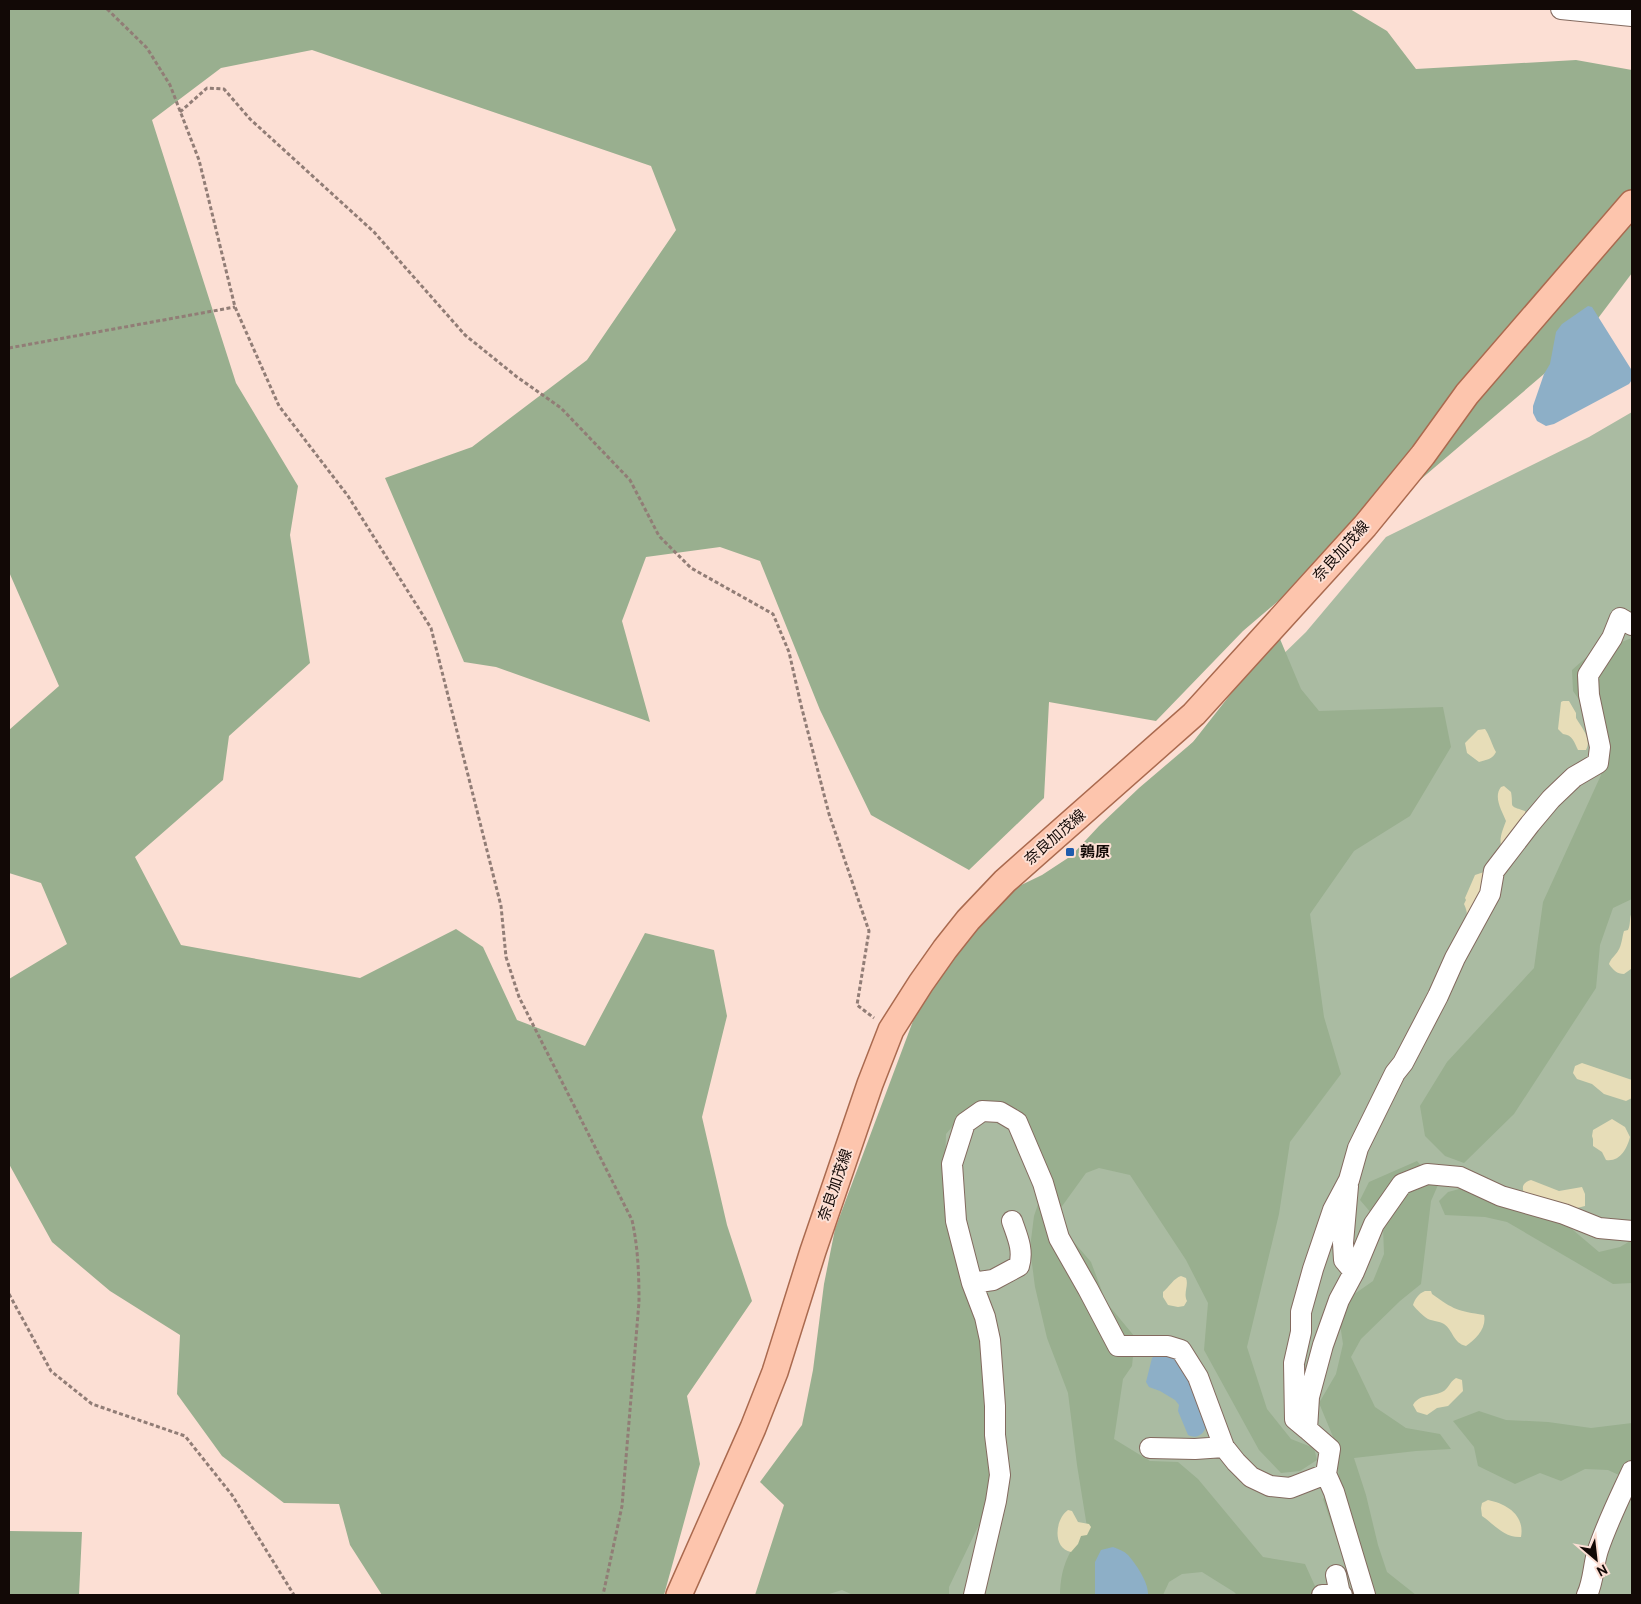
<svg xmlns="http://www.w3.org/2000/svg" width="1641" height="1604" font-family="Overpass,'Noto Sans JP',sans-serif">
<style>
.green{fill:#aabba2}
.forest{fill:#99af8f}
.sand{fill:#e7ddb8}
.water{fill:#8dafc7}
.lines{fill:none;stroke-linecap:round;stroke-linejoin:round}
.minor-casing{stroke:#836a5f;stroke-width:22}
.major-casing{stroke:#aa6a4f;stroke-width:28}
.path{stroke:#917d76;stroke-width:3;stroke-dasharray:4 2.5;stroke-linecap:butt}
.minor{stroke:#fff;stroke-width:20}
.major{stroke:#fdc5ad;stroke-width:25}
.poi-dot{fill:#1f5bac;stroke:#fcdfd4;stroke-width:2}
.labels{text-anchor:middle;stroke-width:4;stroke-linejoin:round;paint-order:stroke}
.street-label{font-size:15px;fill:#120906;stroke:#fcdfd4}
.poi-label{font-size:15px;font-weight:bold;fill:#120906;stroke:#fcdfd4;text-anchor:start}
</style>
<rect width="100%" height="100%" fill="#fcdfd4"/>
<path class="green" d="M1632 412V1595H798L937 1107 1189 746 1306 632 1386 537 1589 437Z"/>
<path class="forest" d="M9 9H1350L1387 31 1416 69 1576 60 1632 70V273L1578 345 1243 631 1156 721 1049 702 1044 798 969 870 871 815 820 710 760 561 720 547 646 557 622 621 650 722 496 667 464 662 385 478 472 447 587 360 676 230 651 166 312 50 221 68 152 120 236 383 298 486 290 535 310 663 229 736 223 780 135 857 181 945 360 978 456 929 483 947 517 1020 585 1046 645 933 714 950 727 1016 702 1117 727 1225 752 1301 687 1396 700 1464 664 1595H382L350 1545 339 1504 284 1503 222 1456 177 1394 180 1335 110 1291 52 1242 9 1164V979L67 944 41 883 9 873V730L59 686 9 572Z
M1632 638V899L1613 908 1600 945 1596 988 1514 1114 1464 1163 1445 1156 1425 1136 1420 1106 1447 1062 1534 968 1543 902 1601 775V731L1573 691 1572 670 1590 654Z
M1280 639 1301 689 1319 711 1443 707 1451 747 1410 816 1354 851 1310 914 1324 1017 1341 1074 1290 1142 1279 1214 1247 1347 1267 1409 1291 1439 1314 1448 1317 1460 1300 1471 1281 1473 1259 1450 1204 1350 1208 1303 1186 1260 1130 1175 1099 1168 1086 1173 1060 1209 1066 1233 1091 1262 1106 1302 1135 1337 1132 1366 1123 1379 1114 1439 1150 1461 1178 1462 1198 1479 1263 1557 1305 1564 1319 1595H1237L1234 1592 1202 1572 1182 1574 1169 1582 1163 1595H1060C1061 1564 1069 1552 1087 1527L1077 1465 1068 1393 1047 1338 1035 1287 1030 1248 1034 1216 1048 1175 1026 1119 963 1114 946 1134 945 1165 979 1319 995 1477 989 1504 949 1587V1595H853L842 1590 826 1595H755L784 1505 760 1482 802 1425 813 1370 824 1284 835 1229 916 1013 954 952 1015 888 1042 875 1071 856 1099 826 1139 788 1193 742 1237 686Z
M1417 1161 1438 1185 1431 1201 1421 1284 1400 1301 1361 1339 1351 1357 1375 1407 1406 1428 1440 1434 1451 1449 1416 1451 1354 1458 1366 1495 1378 1545 1387 1572 1416 1595H1362L1352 1584 1323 1499 1339 1480 1336 1444 1319 1403 1336 1374 1343 1344 1340 1324 1353 1295 1373 1281 1384 1254 1383 1227 1360 1200 1369 1182Z
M1463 1188 1560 1219 1599 1252 1620 1247 1632 1240V1283L1613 1284 1507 1222 1485 1217 1445 1215 1439 1201 1448 1192Z
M1479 1411 1506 1420 1548 1422 1591 1428 1632 1423V1481L1608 1470 1585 1469 1561 1481 1540 1473 1515 1484 1478 1466 1474 1447 1453 1421Z
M9 1531 82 1532 79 1595H9Z"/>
<path class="sand" d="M1563 701H1569L1576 713V718C1582 728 1592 739 1586 750H1578C1574 742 1573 735 1563 734L1558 729 1561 702Z
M1485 729C1489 734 1492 745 1496 752 1493 759 1486 760 1479 762L1467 753 1465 743 1478 730Z
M1504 786 1511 792C1514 808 1507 805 1525 811L1527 816 1502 848C1498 840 1503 829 1506 821 1502 811 1493 797 1501 787Z
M1484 872 1489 874 1461 935 1458 930C1466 919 1470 917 1464 904L1466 900 1465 898 1475 875Z
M1632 912V958L1631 969 1624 974C1617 974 1613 970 1609 964 1611 958 1615 956 1618 951 1622 945 1622 937 1624 931L1628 930C1631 924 1629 918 1632 912Z
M1582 1063 1632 1080V1098L1626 1101 1604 1094 1592 1084 1577 1079 1573 1073 1575 1066Z
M1612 1119 1625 1127 1630 1137C1627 1149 1620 1162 1606 1160L1602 1152 1593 1146V1139L1592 1136 1593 1130Z
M1531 1180 1559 1191 1582 1187 1585 1194V1206L1573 1209 1524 1193C1521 1186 1524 1182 1531 1180Z
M1181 1276 1186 1278C1189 1286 1183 1293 1187 1301L1184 1306 1178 1307 1168 1305 1163 1297V1292C1169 1287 1174 1278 1181 1276Z
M1425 1291H1431L1432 1294C1454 1310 1458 1311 1484 1315 1487 1328 1476 1339 1466 1346 1453 1343 1453 1330 1444 1324 1439 1321 1433 1321 1428 1319 1423 1316 1417 1310 1413 1305 1415 1299 1418 1294 1425 1291Z
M1456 1378 1462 1380 1463 1391 1448 1406 1437 1408 1427 1415 1417 1412 1413 1405C1419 1394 1432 1397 1442 1392 1449 1389 1449 1382 1456 1378Z
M1488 1500C1507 1504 1525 1515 1521 1537 1504 1538 1494 1524 1482 1516L1481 1508 1482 1503Z
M1068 1510 1072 1511 1078 1522 1089 1524 1091 1527 1087 1535 1081 1536 1078 1544 1071 1552C1052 1548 1055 1519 1068 1510Z"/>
<path class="water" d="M1588 306 1592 307 1631 369C1633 375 1633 379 1629 384L1554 424 1546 426 1537 421 1533 413V406L1544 374 1550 364 1556 332 1562 324Z
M1175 1352C1179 1357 1184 1362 1187 1368 1190 1374 1207 1418 1206 1423 1206 1433 1198 1440 1188 1435L1178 1411 1179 1405 1175 1400 1160 1391 1149 1387 1146 1382 1152 1358 1157 1354Z
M1113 1547C1118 1549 1124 1551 1128 1555 1136 1564 1149 1583 1148 1595H1095V1562L1101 1550Z"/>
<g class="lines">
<defs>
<path id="minor" d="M1561 9 1632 16
M1348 1186 1343 1243 1344 1260 1354 1272
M972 1283 956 1221 952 1164 965 1123 982 1111 1000 1112 1017 1122 1043 1183 1059 1238 1088 1289 1118 1346H1168L1181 1350 1198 1377 1224 1447 1236 1462 1251 1477 1270 1486 1290 1488 1326 1474
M1307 1429 1295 1419 1294 1363 1301 1332V1312L1313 1269 1333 1210 1349 1180 1358 1148 1395 1073 1403 1063 1438 996 1455 958 1490 894 1494 871 1530 824 1551 799 1574 777 1598 763 1600 747 1589 695 1588 675 1612 638 1620 618 1632 625
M1150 1448 1195 1449 1224 1447
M1336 1575 1340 1594
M974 1595 996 1501 1000 1475 995 1435V1406L990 1340 985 1317 972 1283 993 1280 1019 1266C1024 1250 1017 1236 1012 1221
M1322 1595H1342
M1365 1595 1334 1492 1326 1474 1330 1449 1307 1429 1309 1397 1323 1345 1339 1300 1354 1272 1374 1224 1402 1184 1427 1174 1460 1177 1501 1196 1564 1214 1599 1228 1632 1231
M1587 1595C1594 1580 1593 1565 1598 1550 1607 1523 1620 1497 1632 1471"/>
<path id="major" d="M679 1595 753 1428 775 1372 813 1251 870 1084 891 1030 921 983 945 949 968 920 1005 881 1194 714 1365 526 1423 455 1467 394 1632 203"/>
</defs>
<use href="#minor" class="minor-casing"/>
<use href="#major" class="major-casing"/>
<path class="path" d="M107 9 147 48 170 85 199 160 235 307 279 406 348 496 431 628 501 906 506 957 519 997 632 1220C638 1247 639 1274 639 1302L622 1506 603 1595
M180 112 207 88 224 89 250 119 374 232 465 335 517 377 561 408 630 480 659 536 691 568 773 614 789 652 801 705 829 814 869 931 857 1005 874 1018
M9 348 235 307
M9 1294 51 1371 92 1404 185 1436 232 1495 294 1595"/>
<use href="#minor" class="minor"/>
<use href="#major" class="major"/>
</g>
<rect class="poi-dot" x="1065" y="847" width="10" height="10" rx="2.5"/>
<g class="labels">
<g class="street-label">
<text transform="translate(1341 551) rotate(-48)" y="5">奈良加茂線</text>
<text transform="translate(1055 837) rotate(-41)" y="5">奈良加茂線</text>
<text transform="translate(835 1185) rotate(-71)" y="5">奈良加茂線</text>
</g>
<g class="poi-label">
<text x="1080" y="857">鶉原</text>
</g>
</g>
<rect width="1641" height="1604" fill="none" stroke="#120906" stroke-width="20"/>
<g transform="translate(1596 1559) rotate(152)" stroke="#fcdfd4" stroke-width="4" paint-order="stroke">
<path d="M0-4L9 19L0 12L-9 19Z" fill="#120906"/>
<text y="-8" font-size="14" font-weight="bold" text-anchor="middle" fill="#120906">N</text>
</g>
</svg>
